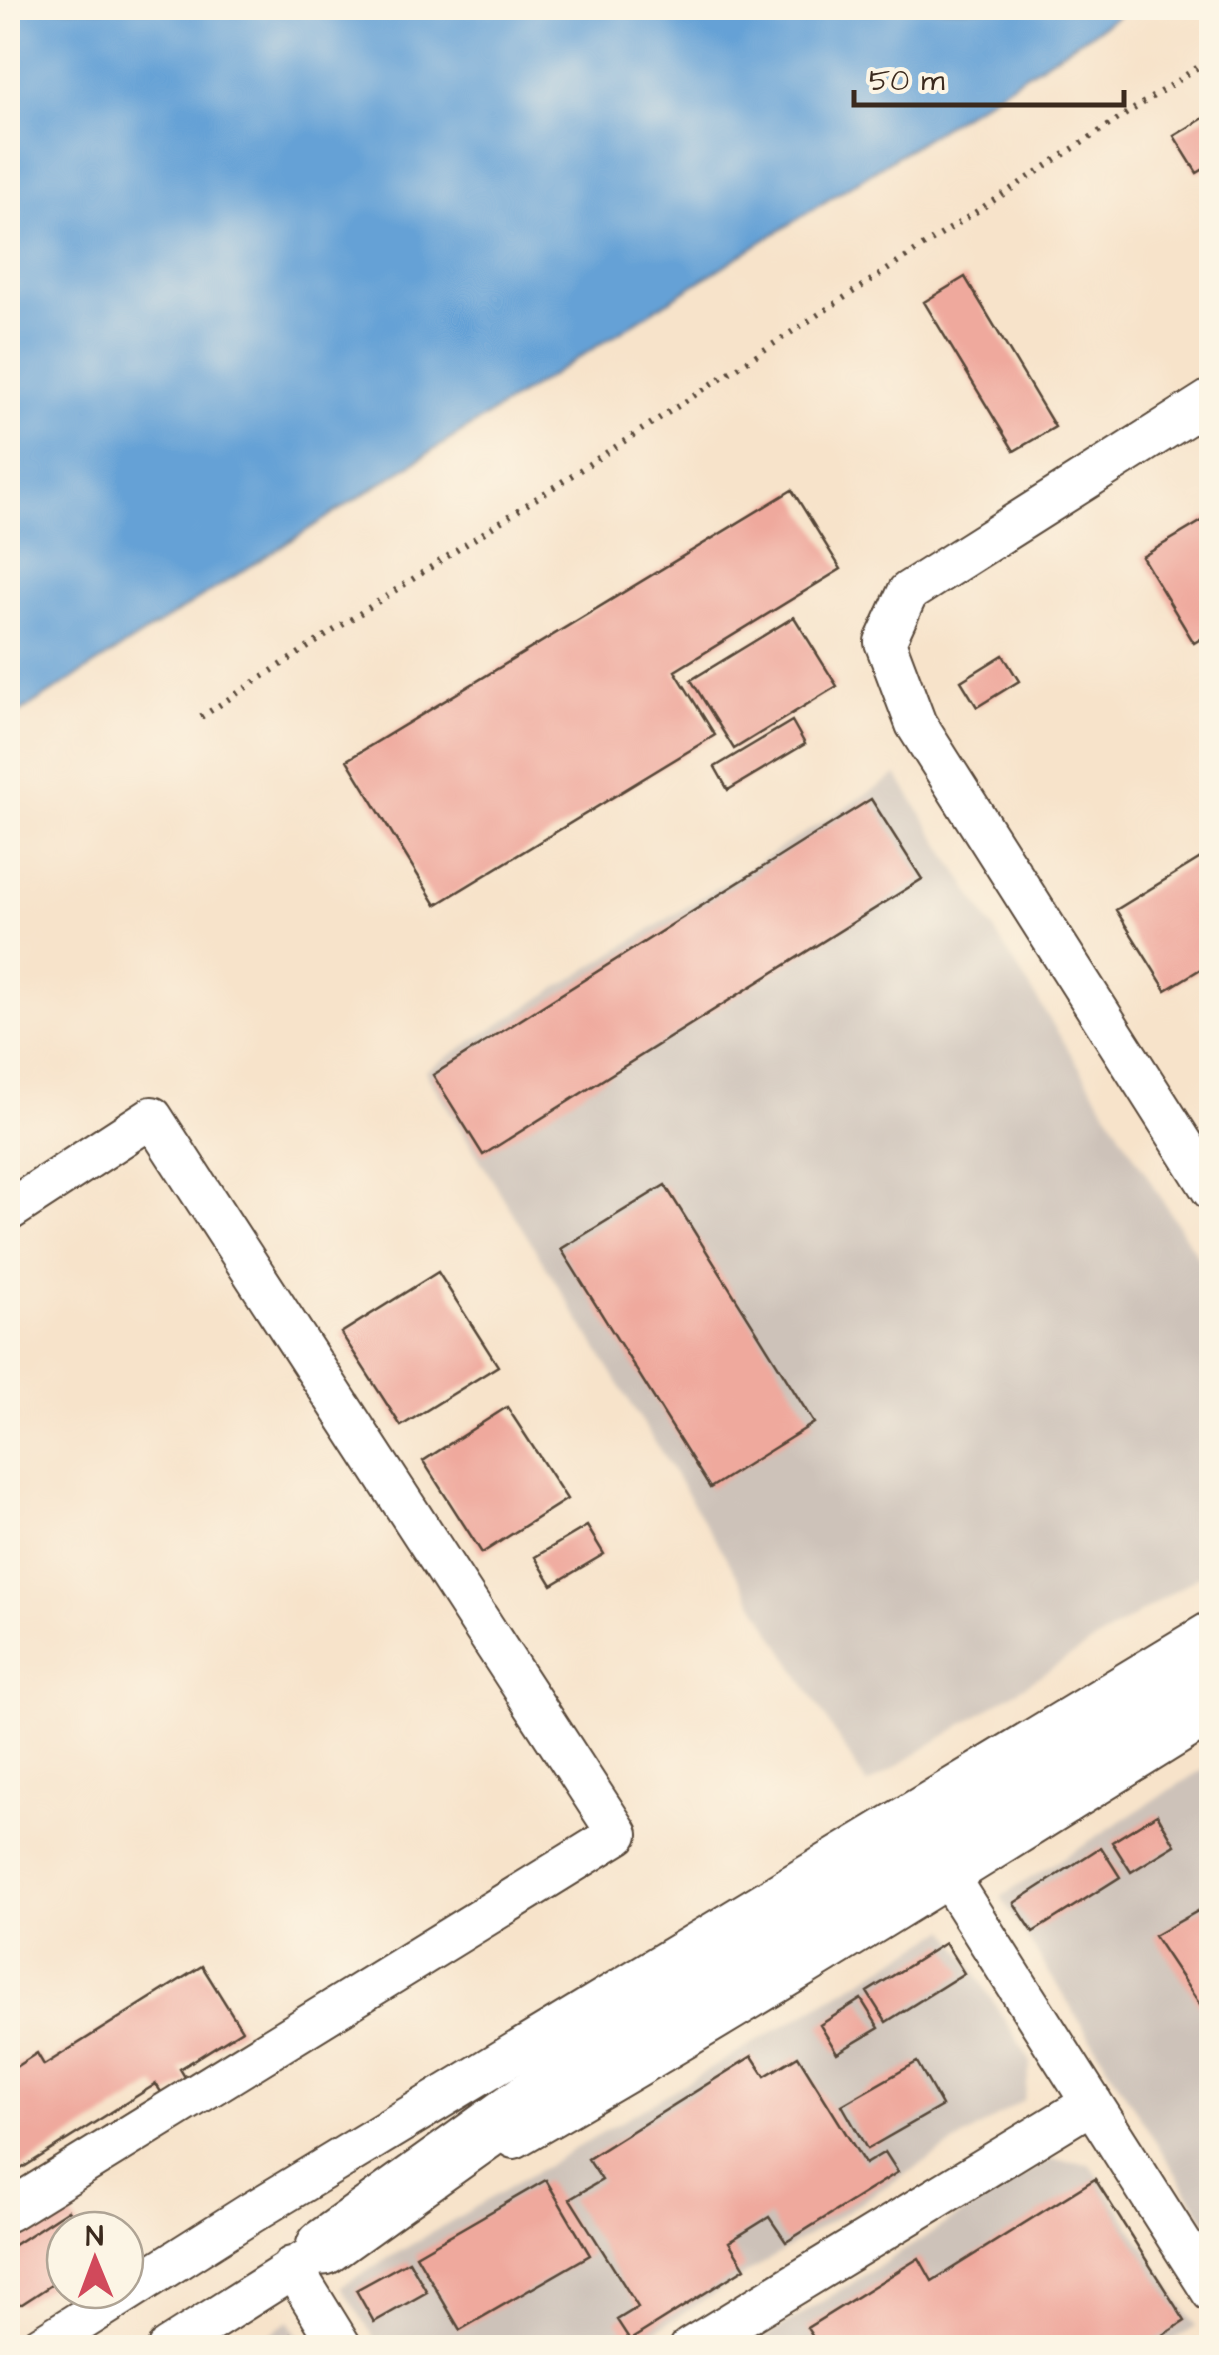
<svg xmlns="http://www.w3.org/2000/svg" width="1219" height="2355" font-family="'Architects Daughter',sans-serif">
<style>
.industrial{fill:#cdc2b9}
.water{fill:#65a1d6;stroke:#50667a;stroke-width:2.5}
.building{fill:#efa99d}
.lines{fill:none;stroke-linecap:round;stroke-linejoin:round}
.minor-casing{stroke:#574638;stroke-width:44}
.highway-casing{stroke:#574638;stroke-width:59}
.path{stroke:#574638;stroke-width:6;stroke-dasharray:2.5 8;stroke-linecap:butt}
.minor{stroke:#fff;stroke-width:40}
.highway{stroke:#fff;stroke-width:55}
</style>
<rect width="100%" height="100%" fill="#fcf5e5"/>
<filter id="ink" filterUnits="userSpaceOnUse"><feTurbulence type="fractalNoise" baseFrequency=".01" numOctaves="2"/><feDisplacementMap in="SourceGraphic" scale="20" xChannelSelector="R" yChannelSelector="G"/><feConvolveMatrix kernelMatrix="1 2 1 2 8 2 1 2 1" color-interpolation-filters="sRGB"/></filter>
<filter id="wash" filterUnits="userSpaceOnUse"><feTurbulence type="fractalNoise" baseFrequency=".0048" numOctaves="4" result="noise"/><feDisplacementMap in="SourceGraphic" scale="40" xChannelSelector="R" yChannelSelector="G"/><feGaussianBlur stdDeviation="2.25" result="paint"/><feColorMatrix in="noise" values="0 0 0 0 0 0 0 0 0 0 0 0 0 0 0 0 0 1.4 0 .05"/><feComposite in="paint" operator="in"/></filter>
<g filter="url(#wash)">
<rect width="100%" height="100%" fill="#f7e3ca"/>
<path class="industrial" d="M897 775 1211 1278V1568L867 1785 425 1071Z
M1211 1764V2229L1001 1897Z
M948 1929 1031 2062 1024 2100 629 2347H380L341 2286Z
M1050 2159 1090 2164 1196 2326 1161 2347 748 2348Z
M289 2321 306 2347 247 2348Z"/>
<path class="water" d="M8 8H1130L8 720Z"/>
<g id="blocks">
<path class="building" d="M1212 113V164L1197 173 1174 136Z
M965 277 1055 427 1014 451 924 302Z
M792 490 841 569 675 671 715 735 436 905 347 760Z
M1212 515V632L1194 643 1142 557Z
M794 617 837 686 734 749 691 680Z
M1003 655 1019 681 977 707 961 681Z
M792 721 805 744 728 790 715 767Z
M871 799 922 879 483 1155 433 1075Z
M1212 851V962L1166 990 1116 910Z
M665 1185 814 1423 710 1488 561 1249Z
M438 1272 498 1366 401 1426 341 1333Z
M507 1407 567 1499 482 1553 423 1461Z
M587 1526 604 1554 552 1585 535 1557Z
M1157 1814 1175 1845 1131 1872 1112 1842Z
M1101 1847 1120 1877 1033 1932 1014 1903Z
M1212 1903V2023L1154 1936Z
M945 1943 964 1973 886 2022 867 1992Z
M202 1966 242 2030 180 2069 188 2082 164 2097 156 2084 8 2177V2072L37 2053 44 2065Z
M861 1999 879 2028 837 2053 820 2025Z
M752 2056 765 2076 798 2056 865 2164 885 2152 898 2172 786 2242 769 2217 729 2242 745 2268 630 2340 617 2320 638 2307 570 2199 602 2180 588 2159Z
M917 2062 942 2106 867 2149 842 2105Z
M1095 2179 1185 2321 1143 2348H820L807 2328 919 2258 932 2281Z
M546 2180 590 2255 460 2330 416 2255Z
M68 2210 80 2230H65V2276L22 2304 8 2303V2249Z
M409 2261 427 2292 374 2322 356 2290Z
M291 2335 299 2348H271Z"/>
</g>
</g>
<g filter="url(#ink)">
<use href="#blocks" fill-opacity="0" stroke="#574638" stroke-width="2.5"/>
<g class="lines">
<defs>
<path id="minor" d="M1212 399 908 592 885 642 916 724 1212 1190
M8 1211 152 1117 618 1834 8 2211
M948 1877 1212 2292
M514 2138C750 2003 980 1857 1212 1713
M292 2267 342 2348
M38 2348 251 2213 1212 1631
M168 2348 346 2235
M690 2348 1092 2103"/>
<path id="highway" d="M324 2247 592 2055 796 1926 1212 1670"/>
</defs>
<use href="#minor" class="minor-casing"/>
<use href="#highway" class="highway-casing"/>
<path class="path" d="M201 717 1212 58"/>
<use href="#minor" class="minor"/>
<use href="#highway" class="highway"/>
</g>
</g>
<rect width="1219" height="2355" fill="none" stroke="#fcf5e5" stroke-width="40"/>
<g transform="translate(95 2260) rotate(359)"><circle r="48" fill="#fcf5e5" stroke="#afa495" stroke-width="2.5"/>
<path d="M0-8L18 38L0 25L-18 38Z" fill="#d1495b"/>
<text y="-15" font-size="28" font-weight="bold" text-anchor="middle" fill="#3b2a1e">N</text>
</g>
<path d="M854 90v15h270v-15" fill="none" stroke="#3b2a1e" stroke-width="5"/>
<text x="869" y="90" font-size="30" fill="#3b2a1e" stroke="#fcf5e5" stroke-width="8" paint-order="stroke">50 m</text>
</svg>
